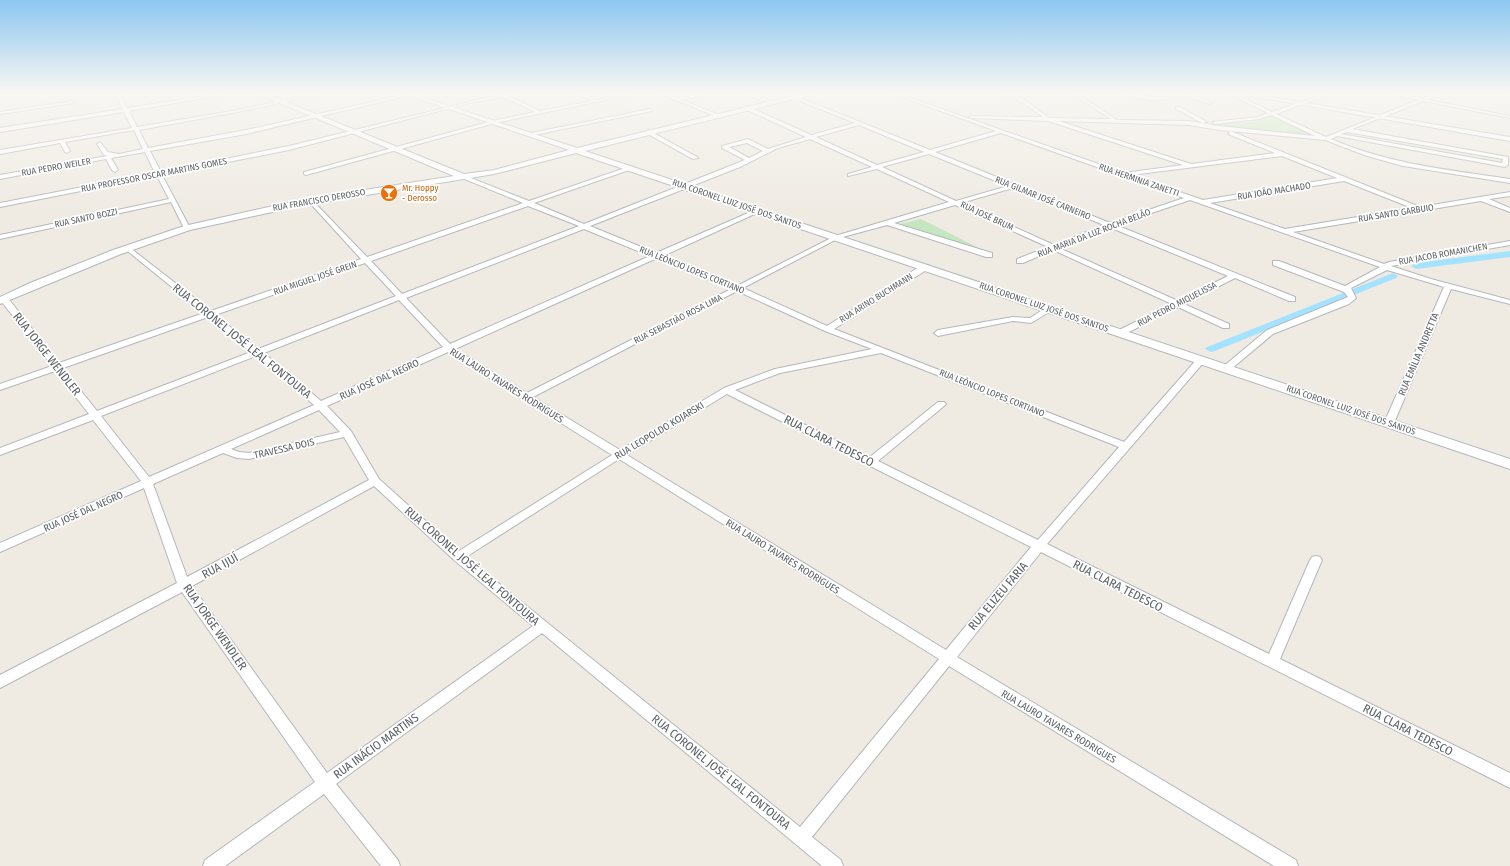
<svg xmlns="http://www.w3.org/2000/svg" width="1510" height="866" font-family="'Fira Sans Condensed',sans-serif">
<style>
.green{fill:#c4e7bf}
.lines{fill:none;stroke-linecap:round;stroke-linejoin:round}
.canal{fill:#a3e3ff;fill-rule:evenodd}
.street-casing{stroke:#b4b7bb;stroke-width:2}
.secondary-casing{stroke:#b2b8bc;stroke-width:2}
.street{fill:#fff;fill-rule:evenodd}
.secondary{fill:#fff;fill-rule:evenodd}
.labels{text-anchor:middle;stroke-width:3.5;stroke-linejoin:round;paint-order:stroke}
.far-street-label{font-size:9px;fill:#5b6165;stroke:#fff}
.far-food-label{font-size:9px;fill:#c56008;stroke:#fff;text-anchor:start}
.street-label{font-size:10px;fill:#5b6165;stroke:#fff}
.near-street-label{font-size:12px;fill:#5b6165;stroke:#fff}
</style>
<rect width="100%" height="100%" fill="#efebe3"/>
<path class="green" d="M1275 115 1321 137 1202 124 1249 122Z
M921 219 983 250 900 224Z"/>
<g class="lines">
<path class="canal" d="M1510 251V257L1416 269 1411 266 1416 263Z
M1393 273 1398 276 1396 278 1215 351 1211 352 1205 349 1207 347Z"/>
<defs>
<path id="street" d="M115 93H119L127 108 225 93H233L129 111 137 127 238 110 319 93H326L238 112 139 130 148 148 246 130 412 93H419L246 134 150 151 161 172 289 146 502 94 519 93 508 96 540 111 592 101 575 93H580L597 100 623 95 625 96 495 123 306 175 304 174V172L492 121 535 112 503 97 470 103 289 150 162 175 190 228 187 230 184 228 171 202 0 239V235L169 199 157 176 0 207V203L155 173 145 152 111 158 118 170 115 172 112 170 106 159 0 179V175L107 156 104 155 97 144 100 142 108 152 119 154 143 149 134 130 65 142 70 151 67 153 65 152 60 143 0 154V150L132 128 124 112 0 132V128L123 109Z
M658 93H663L677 98 710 93 682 100 719 115 715 116Z
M743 93H748L774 102 770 103Z
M891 93H896L1124 173 1183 165 1048 121 971 118 969 117 971 116 1043 117 1018 100 998 93H1004L1022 98 1049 118 1111 119 1071 93H1076L1117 120 1189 121 1219 126 1315 136 1271 115 1259 119 1215 124 1212 122 1258 117 1268 113 1227 93H1232L1272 112 1327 93H1332L1276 114 1326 137 1418 100 1386 93 1423 98 1438 93H1443L1428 100 1510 116V118L1424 101 1352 129 1508 157V165L1505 167 1337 136 1331 139C1388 164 1449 170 1510 179V183L1403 166 1367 156 1325 140 1219 130 1189 125 1059 121 1191 164 1275 153 1228 134 1230 131 1420 207 1510 192V196L1489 199 1510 208V212L1481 201 1293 232 1384 264 1389 262 1510 241V245L1391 266 1431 279 1510 300V304L1451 289 1394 423 1389 426 1384 423 1444 287 1387 270 1351 288 1356 298 1349 304 1273 334 1230 370H1224L1223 368 1224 366 1267 330 1348 297 1344 292 1273 265V261H1279L1345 286 1380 267 1190 200 1116 225 1295 297V301H1289L1235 278 1184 304 1229 324V328H1223L1178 307 1123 335H1117V331L1172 304 1053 250 1023 263H1017V259L1048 247 955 205 894 223 992 253V257H986L887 225 839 238 743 288 827 326 922 265H928V269L834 329 1124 442 1198 358H1204L1205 360 1204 362 1047 544 1269 654 1310 560 1312 557 1316 556 1320 557 1322 560 1280 659 1510 773V788L1041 552 957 657 1296 860 1298 866H1274L949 666 812 837 841 860 843 866H822L542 633 336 784 398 860 400 866H381L324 794 225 866H203L205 860 315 782 182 592 0 688V675L177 583 144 488 0 552V543L141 481 93 420 0 455V448L89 414 55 371 0 390V384L52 366 1 301V297H7L59 363 204 313 125 249V247H129L211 311 361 259 309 202 308 201 311 199 367 257 523 203 462 178V176H466L529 201 628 167H632V169L534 203 584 224 745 160 722 148V146L748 139 768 149 806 137 745 109V107H749L811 135 855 123 793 98 795 96 930 150 996 131ZM859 125 924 152 877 165 816 137ZM1347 132 1503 159 1502 163 1341 134ZM1001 133 1184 198 1110 223 935 152ZM810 139 872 167 848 174V176L877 169 949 202 835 236 737 286 663 256 759 212V210H755L656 253 590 226 740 167 778 148ZM747 143 763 151 749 158 729 147ZM929 154 1008 186 956 201 882 167ZM1282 156 1337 178 1203 200 1131 175ZM1344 181 1412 208 1285 229 1210 203ZM1013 188 1104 225 1054 245 961 203ZM528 206 579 226 402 294 371 261ZM1109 227 1228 276 1178 301 1059 248ZM584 229 650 256 450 344 406 298ZM657 258 731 289 527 393 455 349ZM365 263 396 296 258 349 215 315ZM737 291 825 331 872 349 775 369 724 388 620 450 533 397ZM399 300 443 347 321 401 264 353ZM208 317 251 352 97 411 63 368ZM448 352 612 455 459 551 379 479 351 431 327 406ZM881 353 1119 447 1038 540 878 461 944 406 946 404 944 402H938L870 457 735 390 780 373ZM256 356 314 405 149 477 101 416ZM727 394 1031 547 946 650 627 455ZM319 410 340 432 249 453 239 452 231 449ZM344 437 369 480 187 577 153 484 223 453 237 458 249 459ZM619 459 939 659 800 827 466 557ZM374 486 454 560 533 626 327 773 192 586Z
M1113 93 1159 97 1175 95 1177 93H1186L1185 94 1206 99 1211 103 1209 104 1202 101 1181 96 1168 99 1150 100Z
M72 101 74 103 0 114V112Z
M1176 107H1180L1207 122 1202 123 1176 109Z
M650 109 652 111 529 136 526 134Z
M648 130 697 157 698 158 693 159 646 133Z
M1047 307H1053L1054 309 1031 323 1013 321 938 336 934 333 938 330 1013 317 1030 318Z"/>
<path id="secondary" d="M256 93H264L464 174 494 170 569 150 402 93H410L577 148 805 93H815L814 94 585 151 1510 459V469L576 153 494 174 300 206 190 230 121 254 0 304V297L30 283 113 250 184 226 300 200 454 176Z
M1234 93H1246L1510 137V141Z"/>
</defs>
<use href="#street" class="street-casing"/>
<use href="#secondary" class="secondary-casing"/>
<use href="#street" class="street"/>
<use href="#secondary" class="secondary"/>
</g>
<linearGradient id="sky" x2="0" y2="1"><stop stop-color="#8cc7f1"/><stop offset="0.43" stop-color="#f8f6f2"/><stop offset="1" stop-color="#f8f6f2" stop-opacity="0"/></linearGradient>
<rect width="1510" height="214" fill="url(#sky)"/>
<defs>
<symbol id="bar-disc" viewBox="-11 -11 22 22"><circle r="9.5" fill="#e8710a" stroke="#fff"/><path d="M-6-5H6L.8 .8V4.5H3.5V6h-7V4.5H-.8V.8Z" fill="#fff"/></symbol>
</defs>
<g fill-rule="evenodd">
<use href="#bar-disc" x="379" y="183" width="20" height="20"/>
</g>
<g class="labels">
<g class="far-street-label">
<text transform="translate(56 167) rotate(-10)" y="3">RUA PEDRO WEILER</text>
<text transform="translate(154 175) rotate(-11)" y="3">RUA PROFESSOR OSCAR MARTINS GOMES</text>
<text transform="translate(1139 180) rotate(19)" y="3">RUA HERMINIA ZANETTI</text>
<text transform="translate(1274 191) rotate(-9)" y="3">RUA JOÃO MACHADO</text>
<text transform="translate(1043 198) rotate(22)" y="3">RUA GILMAR JOSÉ CARNEIRO</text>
<text transform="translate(319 200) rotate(-10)" y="3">RUA FRANCISCO DEROSSO</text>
<text transform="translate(737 204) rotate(19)" y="3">RUA CORONEL LUIZ JOSÉ DOS SANTOS</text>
<text transform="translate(1396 213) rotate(-9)" y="3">RUA SANTO GARBUIO</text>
<text transform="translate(987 216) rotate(25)" y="3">RUA JOSÉ BRUM</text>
<text transform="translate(86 218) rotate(-12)" y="3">RUA SANTO BOZZI</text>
<text transform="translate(1094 233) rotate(-21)" y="3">RUA MARIA DA LUZ ROCHA BELÃO</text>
<text transform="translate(1443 254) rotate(-10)" y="3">RUA JACOB ROMANICHEN</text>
<text transform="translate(692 270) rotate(22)" y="3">RUA LEÔNCIO LOPES CORTIANO</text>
<text transform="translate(315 278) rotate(-19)" y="3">RUA MIGUEL JOSÉ GREIN</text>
<text transform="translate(876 298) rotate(-32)" y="3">RUA ARINO BUCHMANN</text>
<text transform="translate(1177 304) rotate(-27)" y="3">RUA PEDRO MIQUELISSA</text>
<text transform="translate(1044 307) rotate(19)" y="3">RUA CORONEL LUIZ JOSÉ DOS SANTOS</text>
<text transform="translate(678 319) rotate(-27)" y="3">RUA SEBASTIÃO ROSA LIMA</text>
<text transform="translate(992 393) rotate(22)" y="3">RUA LEÔNCIO LOPES CORTIANO</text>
<text transform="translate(1351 410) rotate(19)" y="3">RUA CORONEL LUIZ JOSÉ DOS SANTOS</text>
</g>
<g class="far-food-label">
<text x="402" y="191">Mr. Hoppy<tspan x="402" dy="10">- Derosso</tspan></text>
</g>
<g class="street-label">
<text transform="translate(1418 354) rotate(-67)" y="4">RUA EMÍLIA ANDRETTA</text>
<text transform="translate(379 379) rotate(-24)" y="4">RUA JOSÉ DAL NEGRO</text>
<text transform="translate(507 385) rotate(32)" y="4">RUA LAURO TAVARES RODRIGUES</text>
<text transform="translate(659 430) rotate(-31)" y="4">RUA LEOPOLDO KOJARSKI</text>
<text transform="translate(284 448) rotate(-13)" y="4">TRAVESSA DOIS</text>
<text transform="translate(83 511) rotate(-24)" y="4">RUA JOSÉ DAL NEGRO</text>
<text transform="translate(783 556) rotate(32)" y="4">RUA LAURO TAVARES RODRIGUES</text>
<text transform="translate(1059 726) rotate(31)" y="4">RUA LAURO TAVARES RODRIGUES</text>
</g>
<g class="near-street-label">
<text transform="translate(242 341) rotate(39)" y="4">RUA CORONEL JOSÉ LEAL FONTOURA</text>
<text transform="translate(47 354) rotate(52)" y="4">RUA JORGE WENDLER</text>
<text transform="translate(829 441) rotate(27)" y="4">RUA CLARA TEDESCO</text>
<text transform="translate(220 566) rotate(-29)" y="4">RUA IJUÍ</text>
<text transform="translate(472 566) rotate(41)" y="4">RUA CORONEL JOSÉ LEAL FONTOURA</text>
<text transform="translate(1118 586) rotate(27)" y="4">RUA CLARA TEDESCO</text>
<text transform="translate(998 596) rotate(-50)" y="4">RUA ELIZEU FARIA</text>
<text transform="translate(215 627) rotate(55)" y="4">RUA JORGE WENDLER</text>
<text transform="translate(1408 730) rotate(27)" y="4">RUA CLARA TEDESCO</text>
<text transform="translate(376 746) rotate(-36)" y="4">RUA INÁCIO MARTINS</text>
<text transform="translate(721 772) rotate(39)" y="4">RUA CORONEL JOSÉ LEAL FONTOURA</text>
</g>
</g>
</svg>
